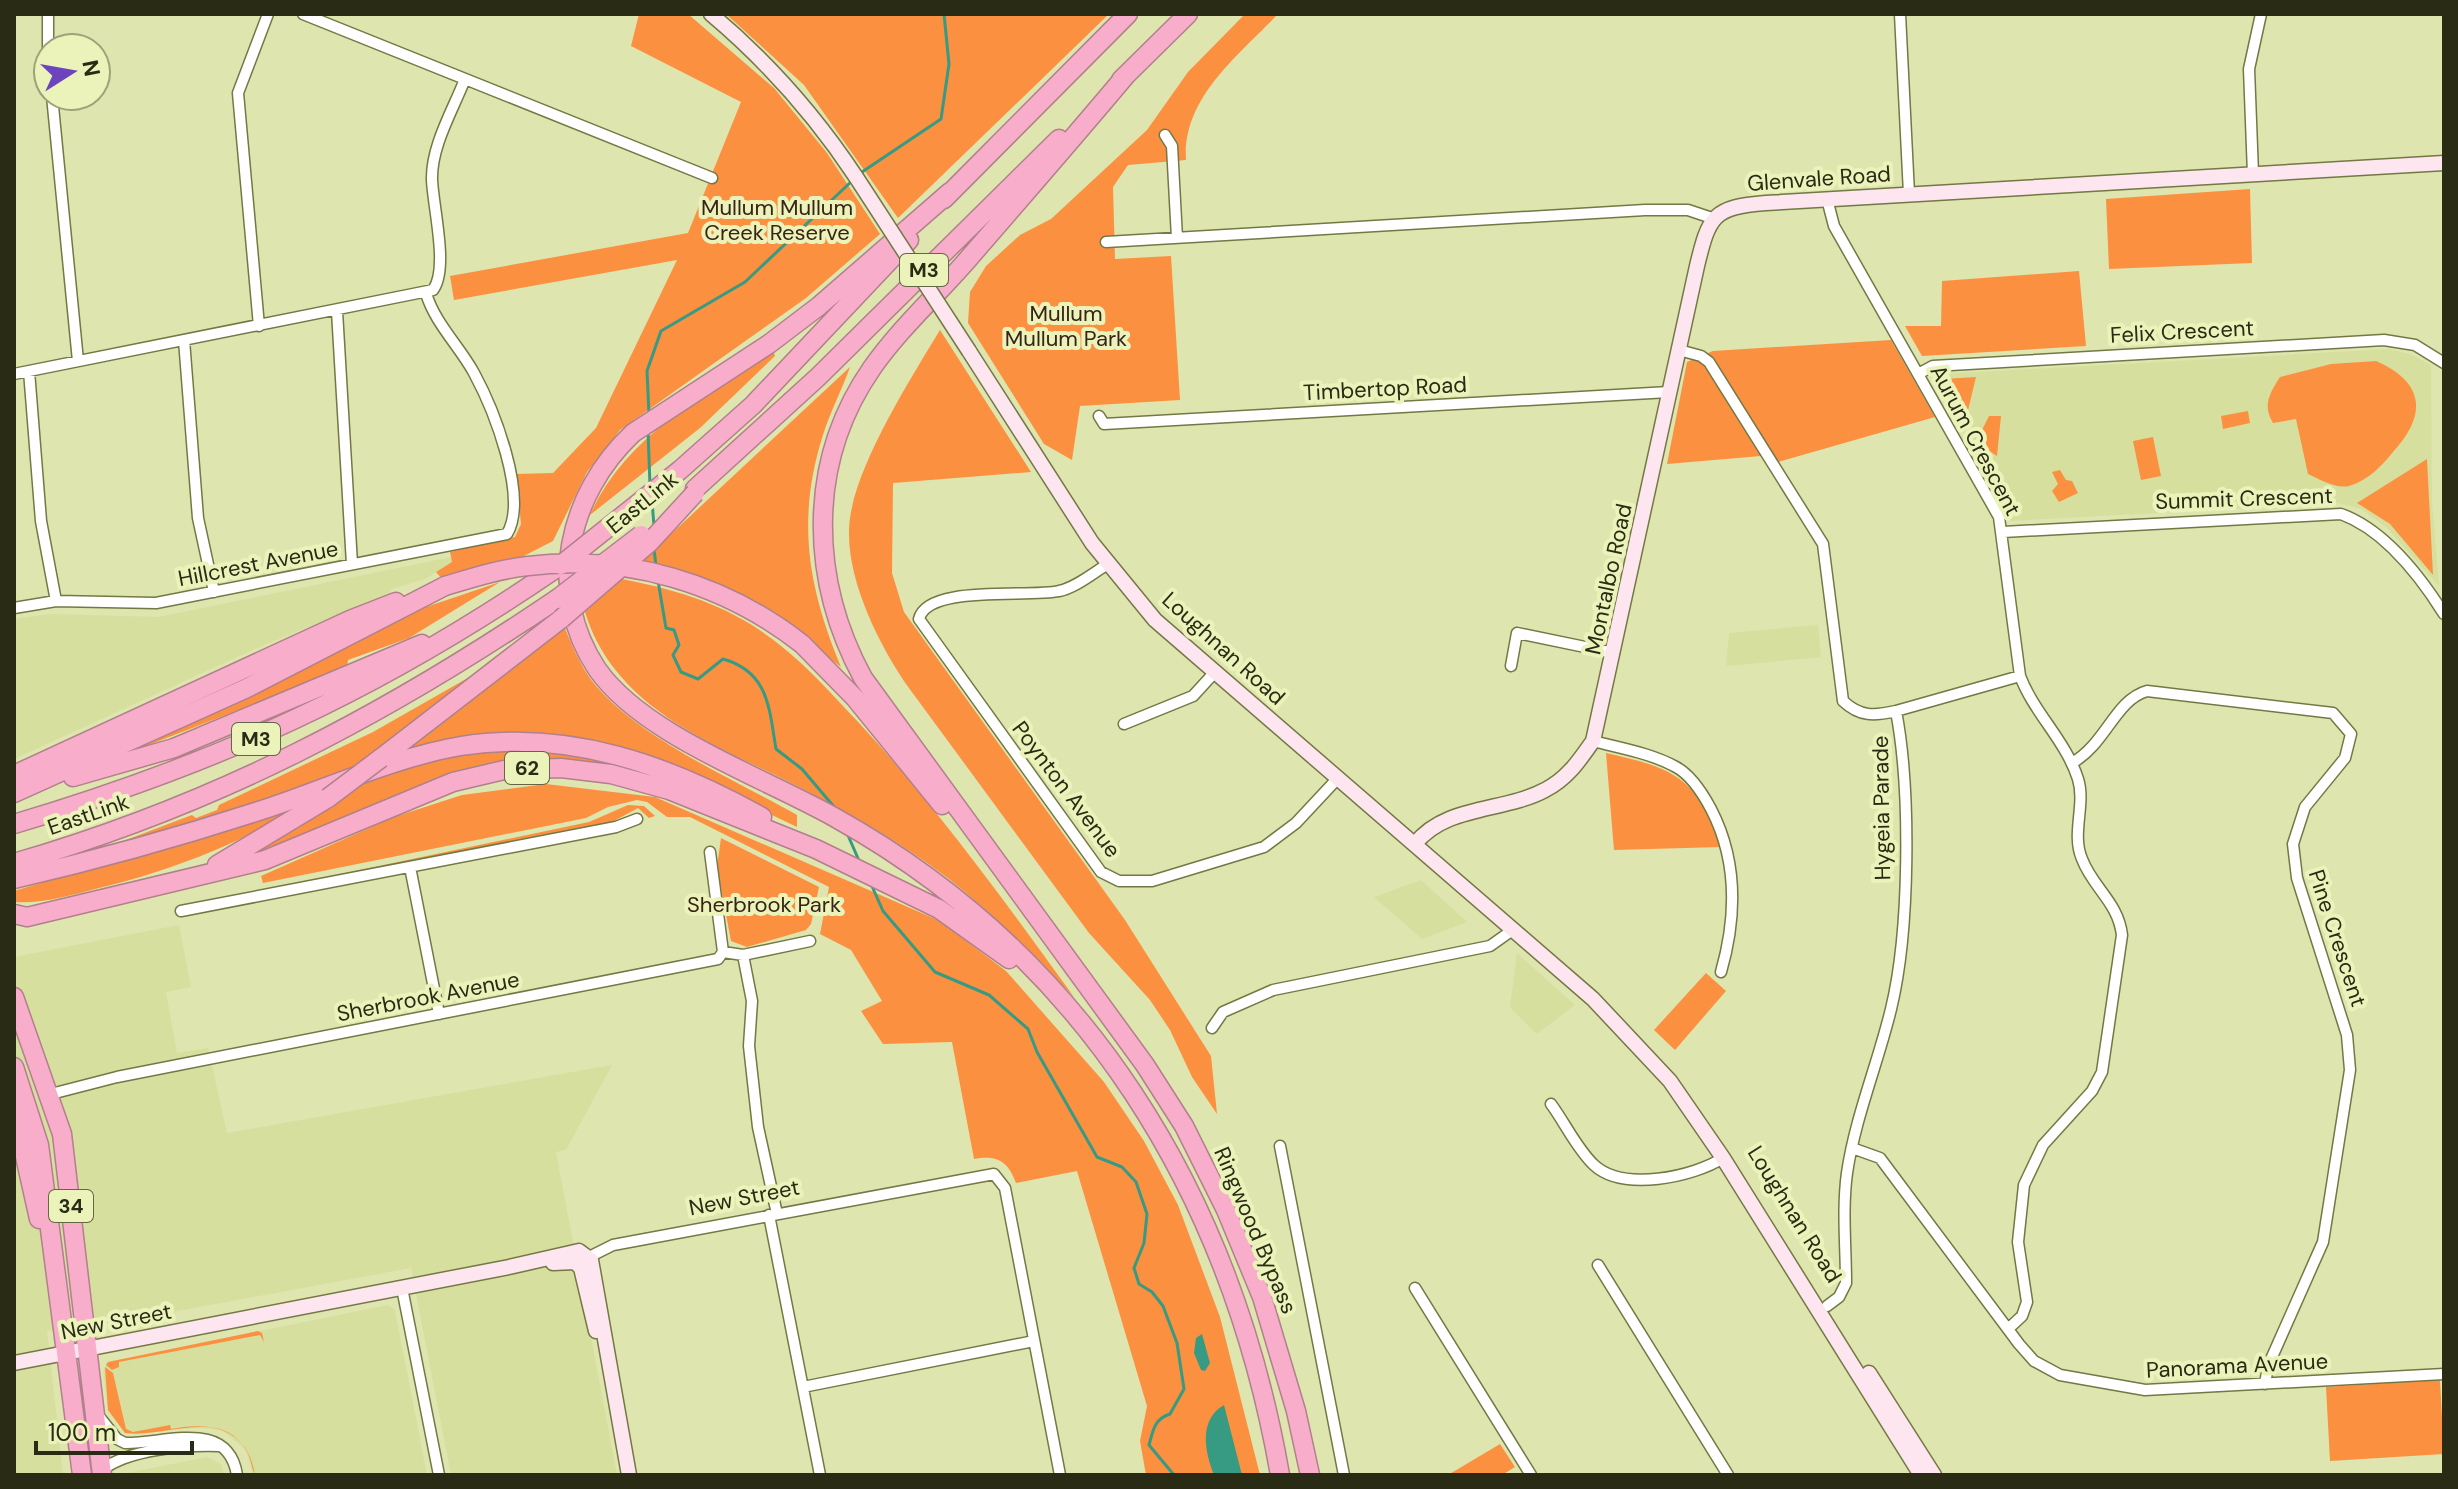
<svg xmlns="http://www.w3.org/2000/svg" width="2458" height="1489" font-family="'DM Sans',sans-serif">
<style>
.built{fill:#d7df9f}
.green{fill:#fc9041}
.water{fill:#379a82}
.lines{fill:none;stroke-linecap:round;stroke-linejoin:round}
.stream{stroke:#379a82;stroke-width:3}
.street-casing{stroke:#737845;stroke-width:13}
.secondary-casing{stroke:#737845;stroke-width:17}
.highway-casing{stroke:#b0808b;stroke-width:21}
.street{stroke:#fff;stroke-width:10}
.secondary{stroke:#fde6ef;stroke-width:14}
.highway{stroke:#f8adcb;stroke-width:18}
.secondary-bridge-casing{stroke:#737845;stroke-width:17;stroke-linecap:butt}
.highway-bridge-casing{stroke:#b0808b;stroke-width:21;stroke-linecap:butt}
.secondary-bridge{stroke:#fde6ef;stroke-width:14}
.highway-bridge{stroke:#f8adcb;stroke-width:18}
.labels{text-anchor:middle;stroke-width:8;stroke-linejoin:round;paint-order:stroke}
.shield{fill:#ebf2ba;stroke:#636746;stroke-width:2}
.shield-label{font-size:20px;font-weight:bold;fill:#292b15}
.street-label{font-size:22px;fill:#292b15;stroke:#ebf2ba}
.park-label{font-size:22px;fill:#382416;stroke:#ebf2ba}
</style>
<rect width="100%" height="100%" fill="#dee5ae"/>
<path class="built" d="M2389 349 2410 354 2431 365 2432 502 2439 586 2386 527 2361 509 2338 503 2011 521 1934 380 1941 374Z
M451 557 452 562 425 579 391 589 390 593 255 649 14 759V619L49 614 159 617Z
M1818 625 1821 657 1726 666 1729 633Z
M1421 880 1467 922 1422 939 1374 897Z
M179 925 191 987 166 992 177 1053 208 1048 227 1133 612 1065 566 1150 556 1152 617 1475H451L411 1268 107 1324 47 1331 63 1475H14V957Z
M1517 953 1575 1005 1537 1034 1510 1007Z
M388 1305 395 1310 427 1475H253L246 1450 222 1430 198 1428 125 1433 108 1411 103 1371 108 1362Z
M207 1457 221 1464 224 1475H117Z"/>
<path class="green" d="M639 14H688L774 88 827 153 880 234 806 298 620 430 587 472 553 541 516 560 441 578 436 572 452 562 450 552 515 537 521 524 516 474 553 473 596 428 677 260 454 300 450 276 688 233 741 102 631 46Z
M726 14H1109L898 218 804 85Z
M1245 14H1278C1239 55 1182 98 1186 160L1128 165 1113 187 1115 259 1171 256 1180 400 1080 406 1072 460 1044 444 968 323 970 292 986 266 1020 235 1051 219 1147 130 1188 72Z
M2250 189 2252 263 2109 269 2106 199Z
M2079 271 2086 346 1922 356 1905 326H1941L1942 281Z
M940 330 1031 472 893 483 892 573 904 612 1125 920 1211 1056 1217 1114 1192 1077 1170 1030 1150 1000 1089 933 906 684C876 640 840 567 851 512 861 457 911 378 940 330Z
M1891 340 1935 417 1778 462 1761 456 1667 464 1687 362 1713 351Z
M772 347 775 356 700 428 590 515C624 438 705 394 772 347Z
M2376 361C2424 382 2428 414 2393 452 2382 466 2367 481 2349 486 2336 489 2319 479 2308 474L2296 419 2273 423C2262 405 2270 393 2280 377L2331 364Z
M850 367C842 390 830 412 823 435 796 520 808 587 841 667L773 614 727 588 642 561Z
M1976 377 1964 427 1939 383 1944 379Z
M2248 411 2250 423 2223 429 2221 416Z
M1989 416H2001L1997 456 1989 451 1980 434Z
M2153 437 2161 476 2141 480 2133 441Z
M2427 459 2433 575 2390 524 2357 503Z
M2060 470 2066 480 2072 481 2078 493 2059 502 2052 491 2058 484 2052 472Z
M622 579C669 588 718 602 758 629 798 655 828 690 860 724 938 809 1007 904 1074 997 1033 956 992 912 945 876 900 842 849 813 799 787 715 744 615 710 585 612Z
M500 582 409 638 348 660 347 668 128 753 127 748 414 611Z
M564 626C572 645 580 665 592 681 637 738 734 779 797 815V827L676 769 472 738 408 749C462 710 512 667 564 626Z
M487 667 341 778 73 860 192 815 196 818 217 810 219 805 373 732Z
M490 750 562 752 642 770 654 777 519 763 284 848 245 856 298 828 364 782 443 757Z
M1606 753C1673 768 1698 777 1721 847L1614 850Z
M546 784 655 797 940 921 1006 971 1104 1082 1144 1141 1178 1205 1220 1317 1260 1475H1146L1140 1441 1147 1406 1077 1171 1016 1183C1008 1161 997 1155 974 1159L952 1042 883 1044 861 1011 882 1001 851 950 820 934 829 887 690 817H667L647 802 637 800 608 807 586 818 263 883 261 876 394 817 462 795Z
M309 803C236 844 180 868 99 888 72 895 42 904 14 902V891Z
M628 805 644 806 655 816 649 818 638 808 612 822 293 884 589 822Z
M721 838 819 887 811 924 806 930 747 947 731 941 717 867Z
M1706 973 1726 991 1675 1050 1654 1030Z
M258 1331 262 1333 264 1342 260 1335 119 1362V1367L112 1370 106 1365 108 1362Z
M105 1367 113 1373 126 1429 133 1432 170 1425 171 1429C209 1421 248 1428 255 1475 252 1469 251 1459 247 1452 223 1406 164 1439 125 1433L108 1410Z
M2440 1380 2444 1454 2330 1461 2326 1387Z
M1500 1444 1515 1467 1502 1475H1448Z"/>
<path class="water" d="M1202 1334 1210 1363 1205 1371 1201 1370 1194 1353 1196 1338Z
M1224 1405 1242 1475H1214C1205 1452 1198 1420 1224 1405Z"/>
<g class="lines">
<path class="stream" d="M859 174 941 119 949 64 944 14
M649 414 647 371 661 331 745 282 854 179
M648 430 650 486
M652 501 654 526
M654 549 656 566
M658 581 666 628 674 630 679 645 673 655 681 672 698 679 723 659C769 672 769 708 776 749L802 769 835 808
M847 833 860 863
M871 884 883 911 935 972 989 995 1028 1029 1037 1052 1097 1157 1122 1167 1136 1182 1147 1214 1144 1243 1134 1268 1139 1284 1152 1292 1163 1306 1177 1343 1184 1389 1170 1414C1154 1419 1153 1431 1149 1445L1174 1475"/>
<defs>
<path id="street" d="M48 14V48
M303 14 712 178
M1900 14 1909 194
M52 96 78 361
M1165 135 1172 146 1177 238
M2253 174 2249 69 2261 14
M1827 199 1834 226 1999 517 2020 676C2034 713 2066 741 2078 779 2086 804 2071 834 2082 859 2093 888 2118 902 2122 935L2102 1072 2092 1091 2043 1145 2024 1185 2018 1242 2027 1302 2022 1316 2008 1329
M1106 242 1645 210H1688L1712 218
M337 311 352 564
M259 326 238 93 268 14
M184 340 198 518 214 592
M1679 350 1701 356 1709 362 1823 544 1843 701C1860 717 1874 716 1896 711 1911 790 1910 931 1891 1009 1878 1063 1855 1118 1847 1173 1842 1209 1846 1247 1846 1283L1839 1297 1827 1306
M29 371 41 521 56 601
M14 374 433 290C449 269 433 207 432 180 431 146 453 110 465 79
M1918 374 1933 366 2384 340 2415 345 2444 363
M1099 416 1104 424 1669 392
M2003 532 2341 514C2385 530 2420 576 2444 614
M1108 564C1093 573 1075 588 1059 591 1029 598 927 584 919 619L1101 872 1119 881H1152L1264 847 1296 823 1338 778
M14 608 56 601 156 603 507 534C529 497 493 408 474 373 460 347 434 322 426 293
M1511 666 1517 633 1614 653
M1896 711 2020 676
M1124 724 1193 696 1215 672
M1593 741C1619 748 1651 753 1676 767 1691 775 1703 794 1711 809 1738 861 1737 916 1721 972
M2072 763C2106 744 2115 700 2147 691L2333 713 2351 734 2345 758 2305 807 2293 844 2297 878 2347 1035 2350 1070 2323 1242 2268 1366 2265 1384
M710 852 723 952
M410 867 439 1014
M181 911 616 827 637 819
M743 955 752 1001 749 1046 758 1127 777 1214
M1212 1028 1223 1012 1273 990 1490 946 1514 929
M51 1094 117 1077 718 959 723 952 743 955 810 941
M1551 1104C1565 1123 1577 1149 1594 1165 1623 1192 1693 1177 1723 1158
M1280 1146 1344 1475
M1852 1148 1880 1158 2019 1344 2034 1361 2060 1375 2145 1390 2444 1374
M769 1215 820 1475
M591 1260 593 1255 613 1245 994 1174 1005 1188 1060 1475
M1598 1265 1728 1475
M402 1288 439 1475
M1415 1288 1531 1475
M803 1387 1034 1341
M98 1415 117 1439 125 1443C164 1444 228 1418 237 1475
M102 1470C129 1449 185 1445 219 1446"/>
<path id="secondary" d="M711 14C768 62 815 115 856 177
M969 351 1092 543 1155 620 1593 999 1670 1081 1723 1158 1921 1475
M1415 844C1445 805 1504 812 1545 790 1567 779 1579 761 1593 741L1697 266C1709 216 1713 207 1766 203L2444 163
M591 1260 629 1475
M553 1263 575 1262 581 1268 596 1331
M14 1363 509 1267 579 1251 591 1260
M1869 1373 1934 1475"/>
<path id="highway" d="M1127 74C1075 136 1022 197 969 258 937 295 900 328 872 368 806 463 810 580 863 678L1145 1065 1184 1126 1226 1210 1262 1297 1296 1411 1310 1475
M1121 80 1188 14
M950 192 819 306 769 344 633 433C568 494 545 591 597 669 643 735 763 777 834 817 1086 957 1231 1194 1280 1475
M944 199 1128 14
M680 470 753 405 909 240
M695 489 818 377 1059 139
M802 644 855 698 942 805
M381 758 561 619
M14 775 350 620 396 602
M73 777 174 748 422 644
M14 793 247 688 445 586
M14 824C219 763 378 690 555 569
M14 863C215 805 384 716 557 599
M217 865 328 798
M14 879C101 859 186 835 271 807 333 786 396 757 461 746 569 729 669 765 762 817
M14 914 27 917 265 860 453 782 504 770 561 768 611 774 669 790 816 849 939 909 1009 959
M14 997 62 1134 102 1475
M14 1067 39 1145 82 1475
M14 1107 39 1219"/>
</defs>
<use href="#street" class="street-casing"/>
<use href="#secondary" class="secondary-casing"/>
<use href="#highway" class="highway-casing"/>
<use href="#street" class="street"/>
<use href="#secondary" class="secondary"/>
<use href="#highway" class="highway"/>
<defs>
<path id="secondary-bridge" d="M856 177 969 351"/>
<path id="highway-bridge" d="M561 565 680 470
M445 586C472 578 500 569 528 566 626 554 724 583 802 644
M557 599 641 535
M561 619 650 542 695 493
M328 798 381 758"/>
</defs>
<use href="#secondary-bridge" class="secondary-bridge-casing"/>
<use href="#highway-bridge" class="highway-bridge-casing"/>
<use href="#secondary-bridge" class="secondary-bridge"/>
<use href="#highway-bridge" class="highway-bridge"/>
</g>
<g class="labels">
<g class="shield">
<rect x="900" y="254" width="48" height="32" rx="6"/>
<rect x="232" y="723" width="48" height="32" rx="6"/>
<rect x="505" y="752" width="44" height="32" rx="6"/>
<rect x="49" y="1190" width="44" height="32" rx="6"/>
</g>
<g class="shield-label">
<text x="924" y="277">M3</text>
<text x="256" y="746">M3</text>
<text x="527" y="775">62</text>
<text x="71" y="1213">34</text>
</g>
<g class="street-label">
<text transform="translate(1819 178) rotate(-4)" y="8">Glenvale Road</text>
<text transform="translate(2182 331) rotate(-3)" y="8">Felix Crescent</text>
<text transform="translate(1385 388) rotate(-3)" y="8">Timbertop Road</text>
<text transform="translate(1976 440) rotate(62)" y="8">Aurum Crescent</text>
<text transform="translate(2244 498) rotate(-2)" y="8">Summit Crescent</text>
<text transform="translate(642 502) rotate(-39)" y="8">EastLink</text>
<text transform="translate(258 563) rotate(-11)" y="8">Hillcrest Avenue</text>
<text transform="translate(1608 579) rotate(-78)" y="8">Montalbo Road</text>
<text transform="translate(1224 648) rotate(42)" y="8">Loughnan Road</text>
<text transform="translate(1067 789) rotate(53)" y="8">Poynton Avenue</text>
<text transform="translate(1881 808) rotate(-91)" y="8">Hygeia Parade</text>
<text transform="translate(88 814) rotate(-19)" y="8">EastLink</text>
<text transform="translate(2338 938) rotate(72)" y="8">Pine Crescent</text>
<text transform="translate(428 996) rotate(-11)" y="8">Sherbrook Avenue</text>
<text transform="translate(744 1197) rotate(-11)" y="8">New Street</text>
<text transform="translate(1795 1214) rotate(58)" y="8">Loughnan Road</text>
<text transform="translate(1256 1230) rotate(67)" y="8">Ringwood Bypass</text>
<text transform="translate(116 1321) rotate(-11)" y="8">New Street</text>
<text transform="translate(2237 1365) rotate(-3)" y="8">Panorama Avenue</text>
</g>
<g class="park-label">
<text x="777" y="215">Mullum Mullum<tspan x="777" dy="25">Creek Reserve</tspan></text>
<text x="1066" y="321">Mullum<tspan x="1066" dy="25">Mullum Park</tspan></text>
<text x="764" y="912">Sherbrook Park</text>
</g>
</g>
<rect width="2458" height="1489" fill="none" stroke="#292b15" stroke-width="32"/>
<g transform="translate(72 72) rotate(79)"><circle r="38" fill="#ebf2ba" stroke="#9da278" stroke-width="2"/>
<path d="M0-6L14 30L0 20L-14 30Z" fill="#6c45be"/>
<text y="-12" font-size="22" font-weight="bold" text-anchor="middle" fill="#292b15">N</text>
</g>
<path d="M36 1441v12h156v-12" fill="none" stroke="#292b15" stroke-width="4"/>
<text x="48" y="1441" font-size="24" fill="#292b15" stroke="#ebf2ba" stroke-width="6" paint-order="stroke">100 m</text>
</svg>
